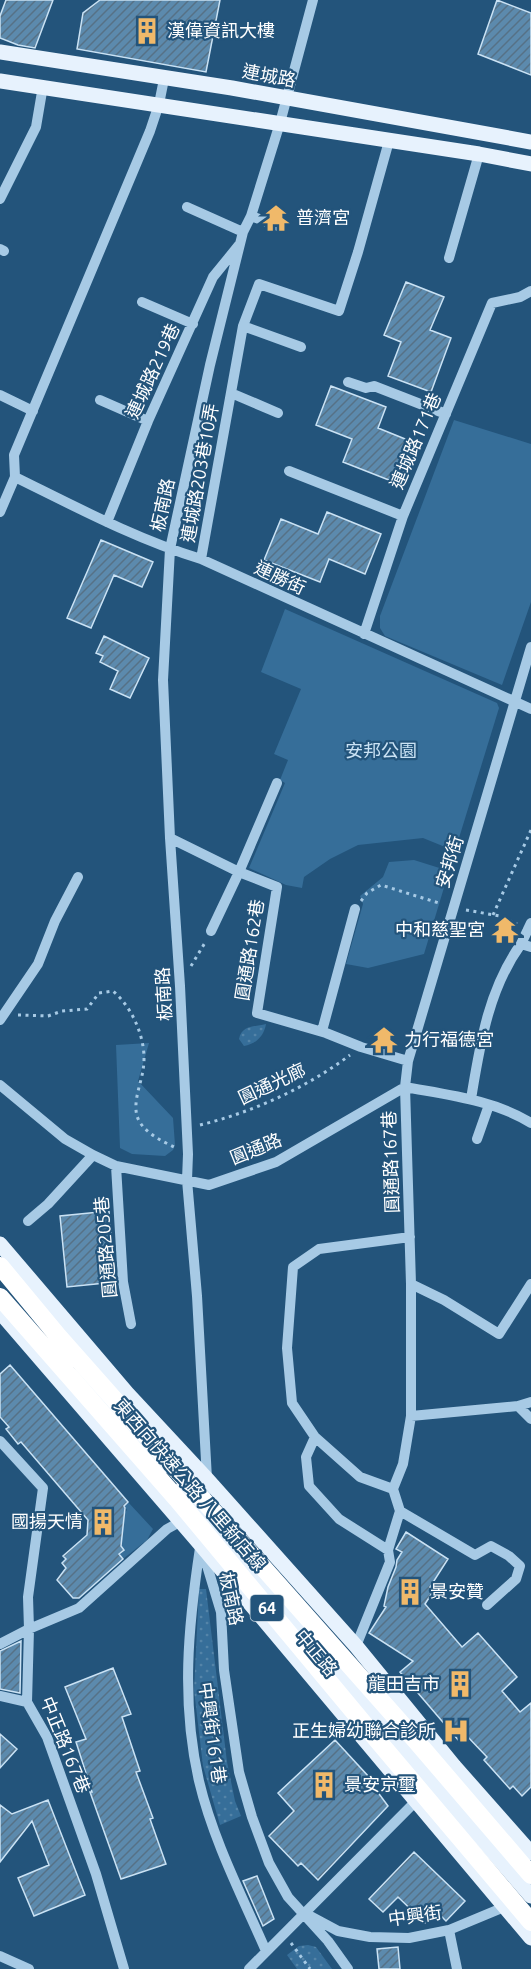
<svg xmlns="http://www.w3.org/2000/svg" width="531" height="1969" font-family="Ubuntu,'Noto Sans TC',sans-serif">
<style>
.grass{fill:url(#grass-dots)}
.green{fill:#366e99}
.building{fill:url(#building-hatch);stroke:#cae2f4;stroke-width:1.5}
.lines{fill:none;stroke-linecap:round;stroke-linejoin:round}
.path{stroke:#a7cae5;stroke-width:3;stroke-dasharray:3 4.5;stroke-linecap:butt}
.minor{stroke:#a7cae5;stroke-width:10}
.major{stroke:#e7f2fd;stroke-width:15}
.highway{stroke:#fff;stroke-width:18}
.labels{text-anchor:middle;stroke-width:4.5;stroke-linejoin:round;paint-order:stroke}
.shield{fill:#23547b;stroke:#bdccd7;stroke-width:1.5}
.shield-label{font-size:16px;font-weight:bold;fill:#fff}
.poi-label{font-size:18px;fill:#fff;stroke:#23547b;text-anchor:start}
.street-label{font-size:18px;fill:#fff;stroke:#23547b}
.park-label{font-size:18px;fill:#cae2f4;stroke:#23547b}
</style>
<defs>
<pattern id="grass-dots" width="8" height="8" patternUnits="userSpaceOnUse" patternTransform="scale(1.5)"><rect width="8" height="8" fill="#366e99"/><path d="M2 2h.1M6 6h.1" fill="none" stroke="#5484a8" stroke-width="1.8" stroke-linecap="round"/></pattern>
<pattern id="building-hatch" width="6" height="6" patternUnits="userSpaceOnUse" patternTransform="scale(1.5)"><rect width="6" height="6" fill="#5c8aad"/><path d="M-1 1l2-2M0 6l6-6M5 7l2-2" fill="none" stroke="#567186"/></pattern>
</defs>
<rect width="100%" height="100%" fill="#23547b"/>
<path class="grass" d="M266 1024C264 1036 256 1044 244 1046L239 1039C242 1025 254 1027 266 1024Z
M199 1589H206L227 1762 235 1801 241 1816 220 1825 203 1766 194 1690Z
M308 1945 316 1947 332 1969H297L287 1955 299 1946Z"/>
<path class="green" d="M454 420 531 444V602L502 685 385 636 380 628V616Z
M285 609 497 703 499 708 455 851 423 838 358 845 330 859 304 877 302 888 286 885 249 868 285 783 280 780 288 760 274 754 301 689 261 672Z
M414 860 449 871 424 954 368 968 346 964 363 904 360 896 383 877 389 862Z
M149 1043 138 1081 173 1118 175 1145 173 1150 165 1156 132 1154 120 1148 116 1045Z
M128 1502 153 1529 147 1540 123 1559 119 1554 124 1550 118 1543C123 1533 124 1527 120 1517L127 1510 124 1506Z"/>
<path class="building" d="M6 0H53L35 48 18 45 0 38V16Z
M100 0H220L206 72 77 49 83 13Z
M497 0 531 13V75L478 54Z
M406 282 444 297 430 330 451 338 431 392 388 376 401 342 384 335Z
M331 386 386 407 378 428 415 443 399 484 343 462 352 439 316 425Z
M327 512 381 534 365 574 329 559 320 582 264 560 281 519 318 534Z
M101 540 153 562 142 587 114 575 91 628 67 618Z
M104 636 149 658 130 698 110 689 118 671 100 662 103 656 96 653Z
M109 1211 115 1282 67 1287 60 1216Z
M10 1365 128 1502 124 1506 125 1508 121 1546 124 1550 119 1554 123 1559 79 1598H73L57 1580 66 1568 62 1563 66 1559 63 1556 87 1535 88 1520 21 1442 18 1444 6 1429 9 1427 0 1417V1374Z
M406 1532 448 1559 430 1587 434 1590 425 1604 462 1647 478 1633 517 1677 502 1691 520 1712 531 1703V1787L522 1796 513 1786 510 1789 484 1760 487 1757 466 1735 459 1741 400 1672 413 1661 369 1633 386 1607 384 1606 388 1587 396 1567 397 1560 402 1552 396 1549Z
M21 1641 20 1693 0 1689V1651Z
M113 1668 131 1714 122 1717 140 1771 136 1772 153 1818 150 1819 166 1864 121 1879 90 1792H92L76 1742 86 1739 65 1687Z
M0 1734 17 1749 0 1768Z
M335 1740 369 1777 368 1779 388 1806 318 1880 301 1863 298 1866 269 1836 294 1811 278 1793Z
M48 1800 85 1895 34 1916 18 1878 49 1865 32 1821 0 1862V1805L12 1814Z
M414 1852 465 1901 446 1921 436 1911 425 1923 398 1897 383 1912 369 1899Z
M257 1876 274 1919 263 1926 243 1881Z
M398 1947 400 1969H379L377 1949Z"/>
<g class="lines">
<path class="path" d="M361 901 367 893 381 885 442 904
M466 910 500 916 517 924
M493 915 531 830
M191 966 206 941
M18 1015 48 1016 62 1011 87 1009 99 993 113 991C134 1009 148 1043 143 1070 141 1084 133 1101 137 1116 142 1132 162 1141 176 1148
M200 1125C253 1112 306 1088 350 1055
M291 1943 310 1969"/>
<path class="minor" d="M164 79 159 104 150 131 14 455 15 477C76 507 136 539 201 559L531 709
M0 199 36 127 43 86
M187 207 243 232
M251 216 281 227
M0 249 4 251
M449 258 479 154
M142 302 193 324
M243 326 301 347
M348 382 366 388 374 386 446 414
M231 393 278 413
M0 395 33 411
M100 400 148 421
M289 471 403 516
M0 512 15 477
M107 522 148 421 213 277 239 245
M201 559 243 326 259 284 339 311 358 252 389 141
M364 634 403 516 492 303 520 297 531 291
M170 838 239 872 277 887 257 1013 326 1033 361 1047 408 1061
M211 931 239 872 277 783
M521 944 531 923
M0 1020 38 964 55 921 78 877
M322 1031 355 909
M0 1085 65 1139 93 1155 116 1166 209 1185 276 1162 405 1087C448 1095 494 1100 531 1123
M471 1099C480 1045 488 990 521 944L531 947
M477 1139 489 1105
M116 1166 123 1282 131 1324
M28 1221 48 1204 93 1155
M411 1284 444 1300 499 1334 531 1284
M518 1406 531 1419
M411 1416 518 1406 531 1402
M315 1437 306 1457 309 1486 339 1519 388 1550
M0 1441 43 1488 28 1597 29 1629 27 1702 47 1737 96 1874 124 1969
M393 1489 360 1477 315 1437 292 1403 287 1348 293 1267 319 1249 410 1237
M204 1504 207 1479 197 1296 187 1180 188 1154 180 986 170 838 163 680 170 549 210 365 243 232 251 216 280 123 313 0
M400 1511 475 1555 491 1546 509 1556 520 1566 516 1579 487 1605
M200 1548C188 1627 181 1702 199 1781 213 1840 242 1896 266 1951
M202 1549 221 1612 224 1670 239 1772 252 1817 269 1863 288 1897 328 1941 348 1969
M0 1644 29 1629 79 1608 167 1529 185 1519
M356 1646 390 1562 388 1550 400 1511 393 1489 403 1464 411 1416V1284L405 1087 408 1061 531 647
M0 1696 27 1702
M310 1916 338 1931 370 1937 409 1938 449 1930 509 1905
M449 1930 457 1969
M0 1956 29 1969
M249 1969 420 1797"/>
<path class="major" d="M0 52 232 88 531 142
M0 81 479 154 531 164
M0 1244 127 1393 207 1479 356 1646 454 1766 531 1853
M0 1312 201 1545 531 1938
M81 1374 109 1409 162 1467
M182 1489 322 1652 345 1682 531 1896"/>
<path class="highway" d="M0 1266 58 1336 399 1721 531 1875
M0 1297 177 1499 379 1742 531 1922"/>
</g>
<defs>
<symbol id="building-bare" viewBox="-9 -9 18 18"><path d="M-4-6H4V6H1V3H-1V6H-4ZM-2.5-4.3h1.7v1.8h-1.7ZM.8-4.3h1.7v1.8H.8ZM-2.5-1h1.7V.8h-1.7ZM.8-1h1.7V.8H.8Z" fill="#f0b96a" stroke="#23547b" stroke-width="2.5" paint-order="stroke"/></symbol>
<symbol id="temple-bare" viewBox="-9 -9 18 18"><path d="M0-6L5-2H3V0L6.5 2.5H4V6H1.5V3h-3V6H-4V2.5H-6.5L-3 0V-2H-5Z" fill="#f0b96a" stroke="#23547b" stroke-width="2.5" paint-order="stroke"/></symbol>
<symbol id="hospital-bare" viewBox="-9 -9 18 18"><path d="M-5-5h3v3.5h4V-5h3V5h-3V1.5h-4V5h-3Z" fill="#f0b96a" stroke="#23547b" stroke-width="2.5" paint-order="stroke"/></symbol>
</defs>
<g fill-rule="evenodd">
<use href="#building-bare" x="128" y="12" width="38" height="38"/>
<use href="#temple-bare" x="257" y="199" width="38" height="38"/>
<use href="#temple-bare" x="486" y="911" width="38" height="38"/>
<use href="#temple-bare" x="365" y="1021" width="38" height="38"/>
<use href="#building-bare" x="84" y="1503" width="38" height="38"/>
<use href="#building-bare" x="391" y="1573" width="38" height="38"/>
<use href="#building-bare" x="441" y="1665" width="38" height="38"/>
<use href="#hospital-bare" x="437" y="1712" width="38" height="38"/>
<use href="#building-bare" x="305" y="1766" width="38" height="38"/>
</g>
<g class="labels">
<rect class="shield" x="250.5" y="1595" width="33" height="26" rx="4.5"/>
<g class="shield-label">
<text x="267" y="1614">64</text>
</g>
<g class="poi-label">
<text x="167" y="37">漢偉資訊大樓</text>
<text x="296" y="224">普濟宮</text>
<text x="485" y="936" text-anchor="end">中和慈聖宮</text>
<text x="404" y="1046">力行福德宮</text>
<text x="83" y="1528" text-anchor="end">國揚天情</text>
<text x="430" y="1598">景安贊</text>
<text x="440" y="1690" text-anchor="end">龍田吉市</text>
<text x="436" y="1737" text-anchor="end">正生婦幼聯合診所</text>
<text x="344" y="1791">景安京璽</text>
</g>
<g class="street-label">
<text transform="translate(269 76) rotate(11)" y="6">連城路</text>
<text transform="translate(153 371) rotate(-65)" y="6">連城路219巷</text>
<text transform="translate(416 441) rotate(-67)" y="6">連城路171巷</text>
<text transform="translate(200 473) rotate(-80)" y="6">連城路203巷10弄</text>
<text transform="translate(163 505) rotate(-78)" y="6">板南路</text>
<text transform="translate(280 578) rotate(25)" y="6">連勝街</text>
<text transform="translate(450 862) rotate(-73)" y="6">安邦街</text>
<text transform="translate(250 950) rotate(-81)" y="6">圓通路162巷</text>
<text transform="translate(164 994) rotate(-93)" y="6">板南路</text>
<text transform="translate(272 1084) rotate(-25)" y="6">圓通光廊</text>
<text transform="translate(256 1149) rotate(-22)" y="6">圓通路</text>
<text transform="translate(391 1162) rotate(-92)" y="6">圓通路167巷</text>
<text transform="translate(106 1247) rotate(-95)" y="6">圓通路205巷</text>
<text transform="translate(190 1485) rotate(49)" y="6">東西向快速公路 八里新店線</text>
<text transform="translate(231 1599) rotate(78)" y="6">板南路</text>
<text transform="translate(316 1653) rotate(50)" y="6">中正路</text>
<text transform="translate(212 1733) rotate(82)" y="6">中興街161巷</text>
<text transform="translate(65 1745) rotate(68)" y="6">中正路167巷</text>
<text transform="translate(415 1916) rotate(-8)" y="6">中興街</text>
</g>
<g class="park-label">
<text x="381" y="757">安邦公園</text>
</g>
</g>
</svg>
